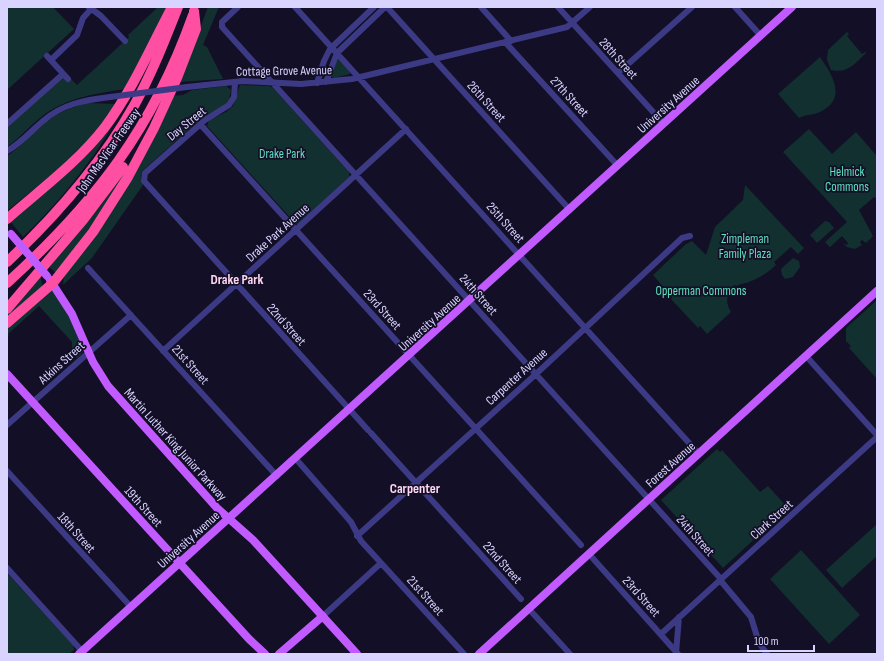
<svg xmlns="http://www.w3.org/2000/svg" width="884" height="661" font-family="'Sofia Sans Condensed',sans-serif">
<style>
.green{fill:#12302f}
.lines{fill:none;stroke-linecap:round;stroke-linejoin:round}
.minor{stroke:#3d3a85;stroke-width:6}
.major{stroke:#c25bff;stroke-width:8}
.highway{stroke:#ff4fa3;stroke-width:10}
.minor-bridge{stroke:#3d3a85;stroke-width:6}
.major-bridge{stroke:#c25bff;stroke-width:8}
.labels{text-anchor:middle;stroke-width:3.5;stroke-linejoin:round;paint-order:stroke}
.street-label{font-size:13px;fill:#d9d4ff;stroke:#130f26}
.park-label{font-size:13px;fill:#5fe0c0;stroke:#130f26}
.neighbourhood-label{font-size:14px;font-weight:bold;fill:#ffd6f0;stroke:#130f26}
</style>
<rect width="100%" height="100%" fill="#130f26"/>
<path class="green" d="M7 7H53L74 29 7 90Z
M158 7H168L126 89C99 93 69 97 45 114 31 124 21 137 7 147V128L63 77 70 78 77 85 129 37 128 35Z
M208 7H219L203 45 207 47 223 79 180 82Z
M847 32 849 34 847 36 862 54 865 52 866 53C855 63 848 74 831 70L827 60 828 50Z
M820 57C832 74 848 99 820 112 813 115 806 114 799 118L778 94Z
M338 59 350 72V74L334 78 331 76Z
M240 85 269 86 273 88 349 172V177L298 224H296L207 126 209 120 226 112 233 106Z
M226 86 231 90 229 100 226 105 203 117 142 171 141 179 143 185 92 258 63 285 64 277 173 96 183 95 192 90Z
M127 102C99 152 65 197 23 237L10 221Z
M87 103 117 104 91 138 76 151 62 166 7 211V156C23 145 35 130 50 119 61 111 74 107 87 103Z
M809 129 832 154 856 132 876 155 877 199 874 197 859 210 873 236 866 243 862 240 860 242 862 245 855 249 847 247 843 243 847 245 848 243 842 236 830 247 825 242 847 222 783 152Z
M134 157 114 196 56 273 49 267 101 205Z
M745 185 804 248 798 254 791 247 774 262 776 265C769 272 758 279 749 282 744 284 741 283 737 286L734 285C726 293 725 303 731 312L707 334 700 326 698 328 671 299 672 297 653 275 686 244 692 241 713 262 706 255 715 227 743 200Z
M825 221 829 222 834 228 817 243 810 235Z
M793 258 799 261 800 267 793 277 785 279 782 275 781 269Z
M41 277 42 286 7 319V316Z
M52 288 70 318 83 350V352L77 358 72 355V342L39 306 8 334 9 335 7 337V327Z
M877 300V379L849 348 851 346 846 341V328Z
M717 449 720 452 722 450 760 492 768 486 788 508 723 568 661 500Z
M876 525 877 556 842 588 826 570Z
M801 550 860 615 829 644 770 579Z
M7 573 73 645 74 650 69 654H7Z"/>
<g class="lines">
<path class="minor" d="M89 7 101 16 125 41
M238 7 222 22V27L721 579
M295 7 699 454
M387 7 570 210
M481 7 511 41
M558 7 664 124
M735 7 761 36
M505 42 618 166
M47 56 68 79
M51 60 77 35 83 18 93 7
M618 73 692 7
M235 82 234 97 229 105 205 120 145 173 144 181 368 430
M326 82 337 53 385 7
M317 83 324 61 330 49 374 7
M187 87 243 81 301 84 352 79 567 27 590 7
M7 124 63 74
M200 124 581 545
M7 151C21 143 31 131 43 121 62 104 85 100 110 97
M88 268 277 476
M163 351 406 129
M806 356 877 435
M7 425 131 315
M371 433 521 599
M296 459 351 522 361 541 464 654
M7 471 131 607
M357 536 536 374 682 238 690 236
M589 554 678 654
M7 568 82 651
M720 580 751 617 759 643 767 654
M528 608 570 654
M323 616 381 563
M661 634 877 437
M676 653 679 617"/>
<path class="major" d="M50 280 72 314 93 362 108 386 217 508 253 540 357 654
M7 374 249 639 265 654
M79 654 792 7
M279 654 323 616
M479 654 877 291"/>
<path class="highway" d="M7 219C40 190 78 162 105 127 132 91 151 47 172 7
M7 262C57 215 101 165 135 104 152 73 165 40 178 7
M7 283C95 203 153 128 193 15
M7 309 83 220 123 167
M7 323 53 283 93 232 128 177 154 128 177 78 196 29 194 11"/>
<path class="minor-bridge" d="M110 97 187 87"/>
<path class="major-bridge" d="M11 234 47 276"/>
</g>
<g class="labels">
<g class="street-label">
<text transform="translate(619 58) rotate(48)" y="5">28th Street</text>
<text transform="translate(284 70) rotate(-1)" y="5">Cottage Grove Avenue</text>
<text transform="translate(570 96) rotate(47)" y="5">27th Street</text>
<text transform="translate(487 101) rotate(48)" y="5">26th Street</text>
<text transform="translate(668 104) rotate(-42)" y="5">University Avenue</text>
<text transform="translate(186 123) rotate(-39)" y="5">Day Street</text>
<text transform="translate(108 150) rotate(-55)" y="5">John MacVicar Freeway</text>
<text transform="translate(506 222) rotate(48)" y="5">25th Street</text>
<text transform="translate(277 232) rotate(-42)" y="5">Drake Park Avenue</text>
<text transform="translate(479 294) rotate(48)" y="5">24th Street</text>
<text transform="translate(383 309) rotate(48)" y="5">23rd Street</text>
<text transform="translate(429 322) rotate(-42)" y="5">University Avenue</text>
<text transform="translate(287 324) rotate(48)" y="5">22nd Street</text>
<text transform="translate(61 362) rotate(-42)" y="5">Atkins Street</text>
<text transform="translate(191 364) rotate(48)" y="5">21st Street</text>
<text transform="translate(516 376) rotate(-42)" y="5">Carpenter Avenue</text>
<text transform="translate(176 444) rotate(48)" y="5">Martin Luther King Junior Parkway</text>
<text transform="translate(670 464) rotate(-42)" y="5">Forest Avenue</text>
<text transform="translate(144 506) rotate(48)" y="5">19th Street</text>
<text transform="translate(771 519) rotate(-42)" y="5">Clark Street</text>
<text transform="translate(77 532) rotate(48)" y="5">18th Street</text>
<text transform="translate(696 535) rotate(48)" y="5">24th Street</text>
<text transform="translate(188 539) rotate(-42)" y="5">University Avenue</text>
<text transform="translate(503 562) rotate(48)" y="5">22nd Street</text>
<text transform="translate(426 595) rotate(48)" y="5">21st Street</text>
<text transform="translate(642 596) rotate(48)" y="5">23rd Street</text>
</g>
<g class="park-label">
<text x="282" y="158">Drake Park</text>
<text x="847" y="176">Helmick<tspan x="847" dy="15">Commons</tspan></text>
<text x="745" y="243">Zimpleman<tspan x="745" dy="15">Family Plaza</tspan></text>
<text x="701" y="295">Opperman Commons</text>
</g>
<g class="neighbourhood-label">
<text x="237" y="284">Drake Park</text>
<text x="415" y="493">Carpenter</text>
</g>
</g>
<rect width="884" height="661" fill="none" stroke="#d9d4ff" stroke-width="16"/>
<path d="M748 645v6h66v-6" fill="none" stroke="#d9d4ff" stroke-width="2"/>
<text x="754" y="645" font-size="12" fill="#d9d4ff" stroke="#130f26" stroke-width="3" paint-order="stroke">100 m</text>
</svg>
